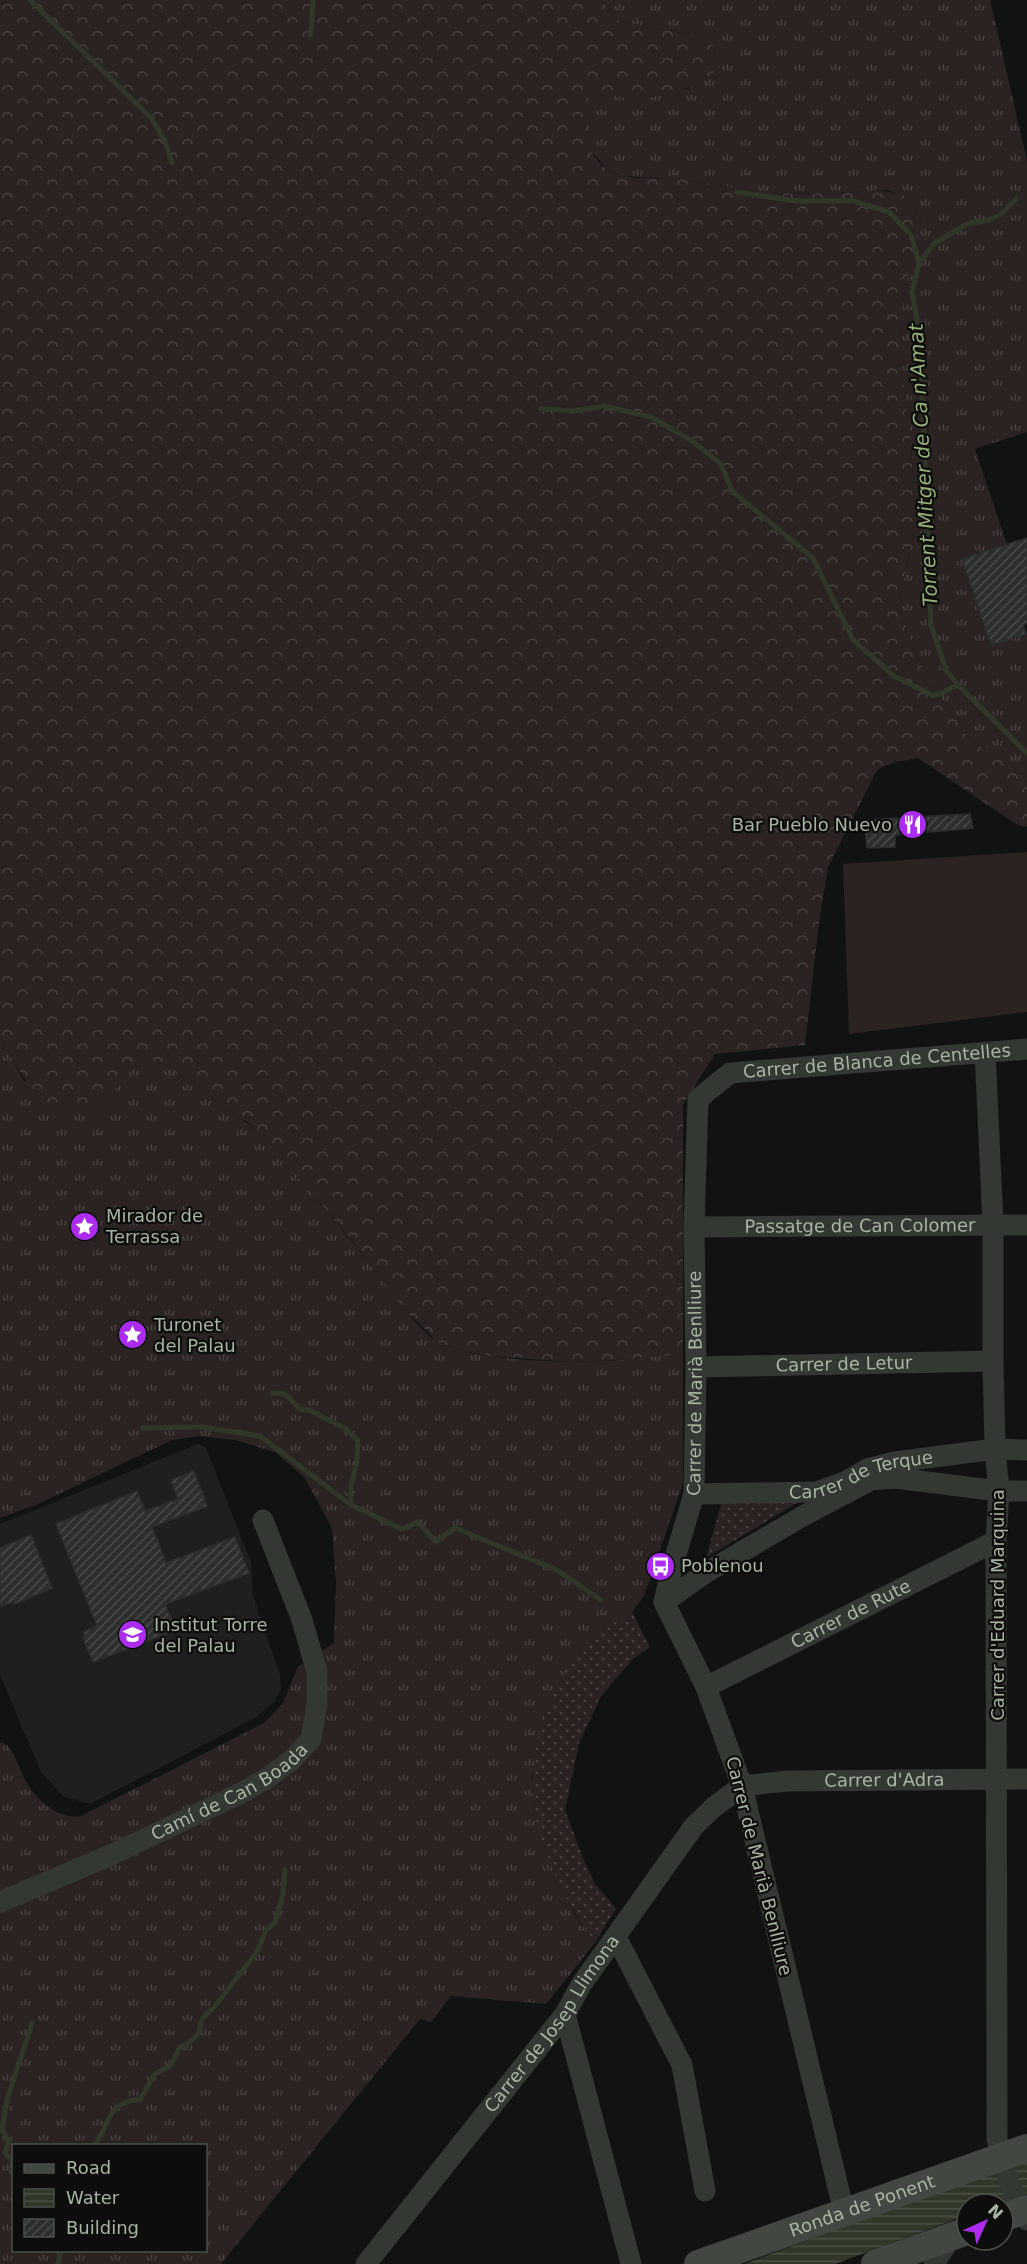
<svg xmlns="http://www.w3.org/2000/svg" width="1027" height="2264" font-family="'DejaVu Sans',sans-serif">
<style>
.built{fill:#1e201d}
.grass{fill:url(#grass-tufts);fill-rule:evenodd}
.forest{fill:url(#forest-crowns)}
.garden{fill:url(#garden-dots)}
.pitch{fill:#2b2322}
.water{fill:url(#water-rules)}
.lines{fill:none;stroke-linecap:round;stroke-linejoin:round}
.stream{stroke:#303628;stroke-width:5}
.building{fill:url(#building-hatch);stroke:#2b2f2b;stroke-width:1.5}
.street{stroke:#333833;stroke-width:21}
.secondary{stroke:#424841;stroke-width:28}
.labels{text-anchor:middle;stroke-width:4.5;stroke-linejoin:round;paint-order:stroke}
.poi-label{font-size:18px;fill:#a8b4a3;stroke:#0d0e0c;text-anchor:start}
.street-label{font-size:18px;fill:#a8b4a3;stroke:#0d0e0c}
.water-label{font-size:20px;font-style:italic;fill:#97af79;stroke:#0d0e0c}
</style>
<defs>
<pattern id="grass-tufts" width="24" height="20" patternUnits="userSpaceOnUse" patternTransform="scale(1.5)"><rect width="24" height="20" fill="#2b2322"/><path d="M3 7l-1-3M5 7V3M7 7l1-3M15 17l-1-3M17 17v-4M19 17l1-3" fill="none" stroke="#47413f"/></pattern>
<pattern id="forest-crowns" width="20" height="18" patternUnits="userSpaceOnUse" patternTransform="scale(1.5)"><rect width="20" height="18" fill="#2b2322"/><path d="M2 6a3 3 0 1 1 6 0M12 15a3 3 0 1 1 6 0" fill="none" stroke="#47413f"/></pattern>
<pattern id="garden-dots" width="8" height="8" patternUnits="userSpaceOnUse" patternTransform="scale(1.5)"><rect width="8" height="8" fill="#2b2322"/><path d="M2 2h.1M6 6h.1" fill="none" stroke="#47413f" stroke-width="1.8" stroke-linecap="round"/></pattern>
<pattern id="water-rules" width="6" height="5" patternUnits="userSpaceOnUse" patternTransform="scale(1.5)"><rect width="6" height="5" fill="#303628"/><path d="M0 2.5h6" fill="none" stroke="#4b5144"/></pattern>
<pattern id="building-hatch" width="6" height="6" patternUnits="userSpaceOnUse" patternTransform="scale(1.5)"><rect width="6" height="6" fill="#2c2f2c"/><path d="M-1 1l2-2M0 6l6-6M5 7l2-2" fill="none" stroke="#484b47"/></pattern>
</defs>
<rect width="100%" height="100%" fill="#111311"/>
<path class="built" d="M198 1444 206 1448 251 1562 253 1596 280 1675 281 1689 274 1702 253 1719 90 1804 64 1797 41 1772 0 1675V1524Z"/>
<path class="grass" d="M601 0H990L1027 161V432L975 449 1007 545 962 560 991 645 1027 634V777L970 740 932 686 920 663 902 617 900 594 912 543 914 506 911 444 903 380 901 324 906 282 917 246 921 220 910 198 887 190 835 193H767L687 180 623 176 609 171 591 151 586 139 583 111 586 98 599 94 652 97 689 88 702 37 619 21Z
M0 1036 24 1081 123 1077C133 1067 142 1062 156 1059L236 1116C269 1134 293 1172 318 1201 342 1228 364 1257 387 1285 402 1303 418 1331 439 1342 476 1362 577 1364 619 1360 641 1359 661 1354 683 1354V1483L644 1596 632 1612 623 1618 532 1774 534 1812 546 1852 575 1915 595 1943 546 2004 451 1996 431 2022 420 2019 221 2264H0V1743L2 1742 8 1746C16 1756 19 1769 25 1780 36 1800 58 1820 81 1816L264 1723 283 1703 298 1667 334 1643 336 1583 332 1528 305 1478 275 1452 235 1440 199 1436 172 1440 38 1504 0 1518ZM14 2146H206V2250H14Z"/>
<path class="forest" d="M0 0H601L619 21 702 37 722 53 720 66C696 91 662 98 628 98 611 97 604 92 586 98 579 128 589 169 623 176 644 180 666 177 687 180 717 184 748 192 778 193 798 194 818 193 838 193 863 192 886 187 910 198L921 220 917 246 906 282 901 324 903 380 911 444 914 506 912 543 900 594 902 617 920 663 932 686 970 740 1027 777V827L1016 824 918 758 895 762 877 770 828 867 819 922 805 1045 715 1054 683 1104V1354L619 1360 570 1362 491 1356 463 1351 438 1342 407 1312 350 1238 268 1142 248 1122 236 1116 156 1059C124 1066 121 1085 102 1107L59 1111C26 1089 19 1070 0 1036Z"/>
<path class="garden" d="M722 1501H800L706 1558Z
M632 1612 650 1647 632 1660 601 1696 579 1743 565 1810 584 1861 595 1884 616 1908 595 1943C571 1910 553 1875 541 1837 539 1828 535 1819 534 1810 526 1741 553 1670 608 1627 615 1621 624 1617 632 1612Z"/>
<path class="pitch" d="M1027 852V1012L849 1034 843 864Z"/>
<path class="water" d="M1027 2159V2194L999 2204H967V2215L835 2264H744Z"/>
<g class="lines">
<path class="stream" d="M30 0 152 119 165 141 172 163
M311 35 313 0
M737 192 795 201H853L889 212 911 235 919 263
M1016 199 1000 215 985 221 969 223 935 243 919 263 912 292 920 336 931 625 946 670 958 685 1027 753
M541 409 574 411 604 406 651 417 692 441 721 464 732 491 813 558 853 640 894 676 934 696 958 685
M272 1393 285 1394 300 1409 311 1411 346 1429 358 1441C357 1449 358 1458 356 1466 352 1480 349 1489 351 1505
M143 1428 202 1427 260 1436 351 1505 402 1529 418 1522 436 1542 455 1528 557 1570 601 1600
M93 2146C112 2125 103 2104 140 2099L155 2074 171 2065 180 2047 188 2044 199 2033 202 2019 215 2006 257 1952 266 1930 275 1923 283 1894 285 1869
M14 2173 11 2172 12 2161 5 2153 9 2141 2 2130 7 2100 32 2023
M58 2264 60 2255 58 2250"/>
</g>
<path class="building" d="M1027 538V623L1023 625 1026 634 991 645 962 559Z
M970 814 973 828 895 835V847L867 848 864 820Z
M194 1471 207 1506 152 1527 166 1563 235 1537 249 1573 165 1604 176 1630 93 1662 83 1638 85 1637 83 1632 97 1626 56 1524 137 1491 145 1511 178 1499 171 1480Z
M31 1535 52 1588 15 1604 14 1601 0 1607V1548Z"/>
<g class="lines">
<g class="street">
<path d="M985 1052 993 1224V1361L995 1449 999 1491 996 1541 997 2139C1003 2166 1012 2197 1027 2220"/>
<path id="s1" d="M694 1227 1027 1225"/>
<path id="s2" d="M696 1367 993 1361"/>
<path id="s3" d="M694 1494 817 1492 845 1482 867 1469 895 1462 995 1449 1027 1450"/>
<path d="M664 1602 707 1572 803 1516 871 1480 895 1478 999 1491H1027"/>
<path id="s4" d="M706 1687 996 1541"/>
<path id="s5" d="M0 1902 111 1855 243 1792 266 1779 292 1760 311 1739 317 1704V1672L302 1620 263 1520"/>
<path d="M616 1937 682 2065 705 2191"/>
<path d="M565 2014 631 2264"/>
<path id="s6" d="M844 2212 742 1786 706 1687 664 1602 672 1568 694 1494 696 1367 694 1227 698 1099 730 1073 1027 1049"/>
<path id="s7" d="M366 2264 565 2014 581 1985 694 1826 714 1807 742 1786 787 1781 1027 1779"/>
<path d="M934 2264 952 2236"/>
</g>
<g class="secondary">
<path d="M1003 2218 1027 2209"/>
<path id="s8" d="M698 2264 1027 2148"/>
<path d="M875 2264 967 2231"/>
</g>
</g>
<defs>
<symbol id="restaurant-disc" viewBox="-11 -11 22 22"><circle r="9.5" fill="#ab2cf0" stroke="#0d0e0c"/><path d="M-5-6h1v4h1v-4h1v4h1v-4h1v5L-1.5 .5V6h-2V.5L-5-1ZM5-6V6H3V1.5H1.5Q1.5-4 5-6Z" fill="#fff"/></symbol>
<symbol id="sight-disc" viewBox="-11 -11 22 22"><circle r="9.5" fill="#ab2cf0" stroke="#0d0e0c"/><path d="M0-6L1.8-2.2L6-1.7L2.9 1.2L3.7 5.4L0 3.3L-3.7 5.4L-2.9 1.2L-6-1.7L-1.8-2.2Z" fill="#fff"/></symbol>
<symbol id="bus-disc" viewBox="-11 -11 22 22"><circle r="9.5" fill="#ab2cf0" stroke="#0d0e0c"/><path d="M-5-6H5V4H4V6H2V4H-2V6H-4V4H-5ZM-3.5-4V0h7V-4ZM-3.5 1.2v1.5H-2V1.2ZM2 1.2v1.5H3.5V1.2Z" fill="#fff"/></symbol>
<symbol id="school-disc" viewBox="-11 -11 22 22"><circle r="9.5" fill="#ab2cf0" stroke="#0d0e0c"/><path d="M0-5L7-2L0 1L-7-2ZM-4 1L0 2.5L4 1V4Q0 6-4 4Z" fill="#fff"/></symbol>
</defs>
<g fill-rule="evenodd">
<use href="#restaurant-disc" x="896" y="808" width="33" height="33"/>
<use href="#sight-disc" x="68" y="1210" width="33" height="33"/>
<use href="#sight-disc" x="116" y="1318" width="33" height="33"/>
<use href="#bus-disc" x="644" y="1550" width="33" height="33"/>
<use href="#school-disc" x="116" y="1618" width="33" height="33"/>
</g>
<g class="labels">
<g class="poi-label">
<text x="892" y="831" text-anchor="end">Bar Pueblo Nuevo</text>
<text x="106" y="1222">Mirador de<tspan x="106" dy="21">Terrassa</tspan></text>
<text x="154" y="1331">Turonet<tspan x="154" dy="21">del Palau</tspan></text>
<text x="681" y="1572">Poblenou</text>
<text x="154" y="1631">Institut Torre<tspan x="154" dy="21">del Palau</tspan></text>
</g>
<g class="street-label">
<text dy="6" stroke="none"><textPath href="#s6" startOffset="1334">Carrer de Blanca de Centelles</textPath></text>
<text dy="6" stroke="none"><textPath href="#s1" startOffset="166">Passatge de Can Colomer</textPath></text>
<text dy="6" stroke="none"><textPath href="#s2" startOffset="148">Carrer de Letur</textPath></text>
<text dy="6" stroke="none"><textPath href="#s6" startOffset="861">Carrer de Marià Benlliure</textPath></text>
<text dy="6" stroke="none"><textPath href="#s3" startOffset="170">Carrer de Terque</textPath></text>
<text transform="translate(998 1605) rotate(-90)" y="6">Carrer d'Eduard Marquina</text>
<text dy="6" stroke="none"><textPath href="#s4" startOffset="162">Carrer de Rute</textPath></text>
<text dy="6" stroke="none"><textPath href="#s7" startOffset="753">Carrer d'Adra</textPath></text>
<text dy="6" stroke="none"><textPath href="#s5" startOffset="255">Camí de Can Boada</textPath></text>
<text transform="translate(759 1866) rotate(76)" y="6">Carrer de Marià Benlliure</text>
<text dy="6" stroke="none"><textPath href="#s7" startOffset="304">Carrer de Josep Llimona</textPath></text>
<text dy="6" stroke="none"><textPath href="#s8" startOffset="174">Ronda de Ponent</textPath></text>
</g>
<g class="water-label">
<text transform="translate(923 465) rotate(-93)" y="7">Torrent Mitger de Ca n'Amat</text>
</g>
</g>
<rect x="12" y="2144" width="195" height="108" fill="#0d0e0c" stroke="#4b5048" stroke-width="1.5"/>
<rect x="24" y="2164" width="30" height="9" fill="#424841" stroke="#4b5048" stroke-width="1.5"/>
<text x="66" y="2174" font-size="18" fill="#a8b4a3">Road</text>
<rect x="24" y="2189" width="30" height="18" fill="url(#water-rules)" stroke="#4b5048" stroke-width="1.5"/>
<text x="66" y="2204" font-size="18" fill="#a8b4a3">Water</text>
<rect x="24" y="2219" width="30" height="18" fill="url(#building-hatch)" stroke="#4b5048" stroke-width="1.5"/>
<text x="66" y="2234" font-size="18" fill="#a8b4a3">Building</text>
<g transform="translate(985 2222) rotate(45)"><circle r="28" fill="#0d0e0c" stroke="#4b5048" stroke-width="1.5"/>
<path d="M0-4.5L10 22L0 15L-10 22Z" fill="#ab2cf0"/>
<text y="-9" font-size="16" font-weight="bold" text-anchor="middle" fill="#a8b4a3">N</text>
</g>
</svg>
